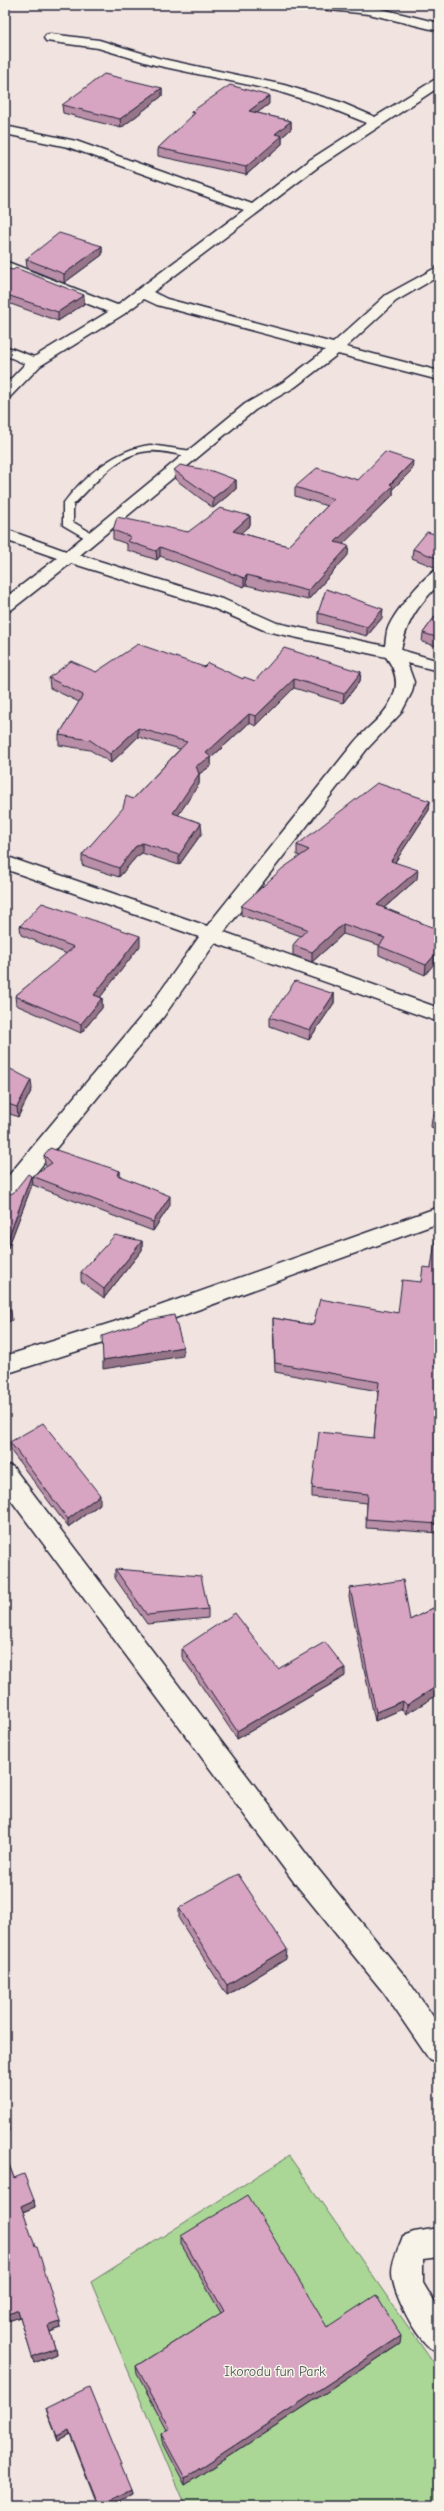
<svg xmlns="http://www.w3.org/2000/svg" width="444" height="2511" font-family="'Comic Neue',sans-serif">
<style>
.green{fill:#aad796;stroke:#667c68}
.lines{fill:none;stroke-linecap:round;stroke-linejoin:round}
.lane-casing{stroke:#22223b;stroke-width:3}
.street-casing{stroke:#22223b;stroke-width:3}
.lane{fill:#f7f3e8;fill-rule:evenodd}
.street{fill:#f7f3e8;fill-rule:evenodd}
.wall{fill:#b98ea7;stroke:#22223b}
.shaded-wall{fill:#967488;stroke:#22223b}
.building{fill:#d7a5c2;stroke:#22223b}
.labels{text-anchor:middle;stroke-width:3;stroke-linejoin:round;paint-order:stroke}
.near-park-label{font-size:14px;fill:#4b5856;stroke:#f7f3e8}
</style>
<rect width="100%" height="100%" fill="#f1e3e0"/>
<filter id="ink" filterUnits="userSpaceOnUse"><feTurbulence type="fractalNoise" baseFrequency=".025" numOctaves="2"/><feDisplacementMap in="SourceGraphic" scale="8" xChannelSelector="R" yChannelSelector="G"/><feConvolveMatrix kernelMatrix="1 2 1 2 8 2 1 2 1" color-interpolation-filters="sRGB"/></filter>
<g filter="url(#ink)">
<path class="green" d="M289 2156 439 2371V2506H185L91 2282Z"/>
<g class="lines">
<defs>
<path id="lane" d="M150 445 192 451 197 454 192 457C178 455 164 450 149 451 117 453 95 484 73 505V522L95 535V539H87L63 525V504C82 477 117 449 150 445Z"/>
<path id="street" d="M314 5 369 6 439 23V31L369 14 320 9Z
M50 34 99 40 158 58 284 85 340 102 375 117 439 77V87L318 167 153 292 167 299 333 343 386 295 439 266V276L396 301 346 347 439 371V380L338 354 295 387 255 410 80 555 225 600 277 623 385 646C386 640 386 633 388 628 394 613 425 573 439 569V584C418 606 407 620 401 650L439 661V671L407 663 414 682 412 692 401 713 367 749 224 932 439 1008V1022L215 943 164 1016 13 1201 5 1203V1180L150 1006 199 937 5 869V856L207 926C255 866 304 805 352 745 366 727 386 717 394 694 399 680 394 668 386 657L266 631 213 608 71 563 11 610 5 611V598L57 558 5 540V529L66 551 245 404 285 381 325 350 157 305 144 299 124 314 40 366 10 397 5 399V385L25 364 5 355V346L34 357 108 312 5 270V261L117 305 244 210 68 147 5 134V126L76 141 252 204 308 161 367 123 330 108 277 91 155 65 98 48 46 41 44 38 46 35Z
M439 1207V1223L128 1335 5 1374V1356L114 1322Z
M5 1464 13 1467 314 1864 404 1975 439 2025V2063L429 2059 384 1993 294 1882 5 1492Z
M439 2228V2258L423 2260V2283L439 2310V2351C436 2350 430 2349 428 2346 413 2332 392 2292 392 2272 392 2259 399 2248 403 2236L414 2232Z"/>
</defs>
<use href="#lane" class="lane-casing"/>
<use href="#street" class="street-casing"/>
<use href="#lane" class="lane"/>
<use href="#street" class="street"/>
</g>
<path class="wall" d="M131 5H147L141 8Z
M162 88V96L121 128 63 113 62 105Z
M269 104 257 113 291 121V129L282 137V144L246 175 158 156V148L192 117 191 112Z
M102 246V255L64 283 27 268 26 259Z
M5 268 84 304 58 321 8 303 5 305Z
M174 470 236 480V489L213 508 175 479Z
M412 470 393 489V495L342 544 348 555 308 600 246 585 244 587 160 556 157 560 127 550V544L113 539V530L188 532 250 516V525L240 533 288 546 327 506 295 496V487L358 480Z
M439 535V569L412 558 413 549Z
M439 611V647L422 642 423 633Z
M318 613 382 618 367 636 318 623Z
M204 667 243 679 255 681 361 672 360 681 343 703 294 688 256 726 249 723 211 758V766L199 774V784L178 815 202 833 179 865 142 853 136 857 119 877 82 865V855L133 799 180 749 138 737 111 763 90 750 59 745V735L79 702 50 688 49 678 96 672Z
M430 801 429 810 395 862 417 879 384 908 439 930 425 975 379 955V945L343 934 312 962 293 955V945L301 936 241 915V906L300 856 297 855V845Z
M20 926 140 946 100 997 102 998V1008L81 1033 16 1005 15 996 67 954 21 935Z
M334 994V1003L309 1040 270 1026V1017Z
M5 1066 32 1089 18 1117 5 1112Z
M439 1107V1130L431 1127 432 1118Z
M44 1155 120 1171V1176L170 1205 153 1231 33 1185 32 1176 47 1167 45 1165Z
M32 1185 8 1248 5 1247V1200Z
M439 1229V1533L366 1528 367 1503 312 1497V1488L374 1438 378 1391 275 1372 273 1327V1318L313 1325 398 1313 421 1282 431 1268Z
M142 1241V1250L104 1298 81 1281V1272Z
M10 1442 100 1504 68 1527 11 1451Z
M115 1569 208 1609V1618L147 1624 115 1578Z
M350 1588 410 1620 439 1605V1694L406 1714 402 1709 375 1721 349 1597Z
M182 1648 278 1669 345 1676 237 1739 182 1657Z
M179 1908 286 1959 227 1995 179 1919Z
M5 2154 14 2178 34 2200 35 2207 23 2212 61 2328 50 2332 55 2348 56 2354 34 2363 20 2317 5 2322Z
M181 2236 327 2327 400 2344 185 2485 162 2441 161 2434 167 2430 137 2374 136 2366 221 2313 181 2244Z
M46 2408 131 2490 132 2495 109 2506H98L70 2434 58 2440 47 2412Z"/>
<path class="shaded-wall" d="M141 5H147L141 8Z
M162 88V96L121 128 120 119Z
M269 96V104L249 119V111Z
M291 121V129L282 137V144L246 175V167L275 134Z
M102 246V255L64 283V274Z
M7 295 8 303 5 305V296Z
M84 295V304L58 321V312Z
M413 461 412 470 393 489V495L335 552V542Z
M236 480V489L213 508V498Z
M250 516V525L233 540V531Z
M349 546 348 555 308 600V591Z
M160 547V556L157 560 156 551Z
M247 575 246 585 244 587V578Z
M383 609 382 618 367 636V627Z
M361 672 360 681 343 703 344 694Z
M294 679V688L256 726V716Z
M249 714V723L211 758V766L199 774V784L173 823V813L196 766 206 753Z
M138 728V737L111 763 110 754Z
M430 801 429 810 390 870 391 861Z
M201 823 202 833 179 865V855Z
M142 843V853L136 857 119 877V868L135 847Z
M418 870 417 879 377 914V905Z
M343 924V934L312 962V952Z
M140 936V946L95 1004 94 995Z
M439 950V958L425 975 426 965Z
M334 994V1003L309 1040 310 1030Z
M102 998V1008L81 1033V1024Z
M31 1080 32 1089 18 1117 17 1107Z
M120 1171V1180L117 1175Z
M31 1176 32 1185 8 1248V1239Z
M170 1196V1205L153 1231V1222Z
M142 1241V1250L104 1298V1289Z
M11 1310 12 1320 5 1324V1314Z
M183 1347V1356L103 1369V1360Z
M100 1495V1504L68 1527V1519Z
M345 1668V1676L237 1739V1731Z
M439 1685V1694L406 1714 407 1705Z
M403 1701 402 1709 375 1721 376 1712Z
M287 1949 286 1959 227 1995V1985Z
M8 2124 9 2131 5 2133V2125Z
M34 2200 35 2207 22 2212 21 2206Z
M18 2310 20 2317 5 2322V2316Z
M60 2322 61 2328 49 2332 48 2326Z
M401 2336 400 2344 185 2485V2478Z
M55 2348 56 2354 34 2363 32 2357Z
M69 2430 70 2434 58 2440 57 2436Z
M131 2490 132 2495 109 2506H100Z"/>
<path class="building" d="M104 74 162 88 120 119 62 105Z
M230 85 269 96 249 111 291 121 275 134 282 136 246 167 158 148 195 113 191 112Z
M59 233 102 246 64 274 26 259Z
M5 268 13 270 16 268 84 295 58 312 7 295 5 296Z
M385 452 413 461 390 484 393 486 335 542 349 546 308 591 247 575 244 578 160 547 156 551 127 541 131 537 113 530 117 517 188 532 220 508 250 516 233 531 288 546 334 499 295 487 317 468 358 480Z
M180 465 212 471 236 480 213 498 174 470Z
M427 532 439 535V559L413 549Z
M326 589 383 609 367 627 318 613Z
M439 611V638L423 633Z
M138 644 204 667 208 663 243 679 244 677 255 681 284 648 361 672 344 694 294 679 256 716 249 714 206 753 211 757 196 766 199 774 173 813 201 823 179 855 142 843 135 847 119 868 82 855 123 808 126 796 133 799 187 742 138 728 110 754 90 740 59 735 83 695 49 678 71 661 96 672Z
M377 783 430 801 391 861 418 870 377 905 439 930V950L426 965 379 946 385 938 343 924 312 952 293 945 307 929 241 906 283 868 309 850 297 845Z
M42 903 140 936 94 995 102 998 81 1024 15 996 74 947 20 926Z
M295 981 334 994 310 1030 270 1017Z
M5 1066 31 1080 17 1107 5 1103Z
M439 1107V1121L432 1118Z
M50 1148 120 1171 117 1175 170 1196 153 1222 32 1176 52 1163 44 1155Z
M28 1174 31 1176 8 1239 5 1238V1200L9 1194 13 1193Z
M437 1228 439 1229V1524L366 1519 368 1494 312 1488 319 1432 374 1438 379 1382 275 1363 273 1318 313 1325 320 1299 398 1313 402 1280 421 1282 423 1267 431 1268Z
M115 1235 142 1241 104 1289 81 1272Z
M5 1301 11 1310 5 1314Z
M174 1315 183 1347 103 1360 102 1336 149 1320Z
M43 1423 100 1495 68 1519 10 1442Z
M115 1569 201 1576 208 1609 147 1615Z
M403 1580 410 1620 439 1605V1685L407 1705 403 1701 376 1712 350 1588Z
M235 1613 278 1669 325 1642 345 1668 237 1731 182 1648Z
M238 1874 287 1949 227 1985 179 1908Z
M5 2118 8 2124 5 2125Z
M5 2154 14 2178 24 2174 34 2200 21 2206 35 2246H37L60 2322 48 2326 55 2348 32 2357 18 2310 5 2316Z
M248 2195 327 2327 376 2295 401 2336 185 2478 161 2434 170 2428 136 2366 224 2311 181 2236Z
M89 2387 131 2490 100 2506H99L69 2430 57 2436 46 2408Z"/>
</g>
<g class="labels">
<g class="near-park-label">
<text x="275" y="2376">Ikorodu fun Park</text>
</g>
</g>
<rect width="444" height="2511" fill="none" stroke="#f7f3e8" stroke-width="20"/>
<rect x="10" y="10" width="424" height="2491" fill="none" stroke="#22223b" stroke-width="1.5" filter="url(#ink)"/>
</svg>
